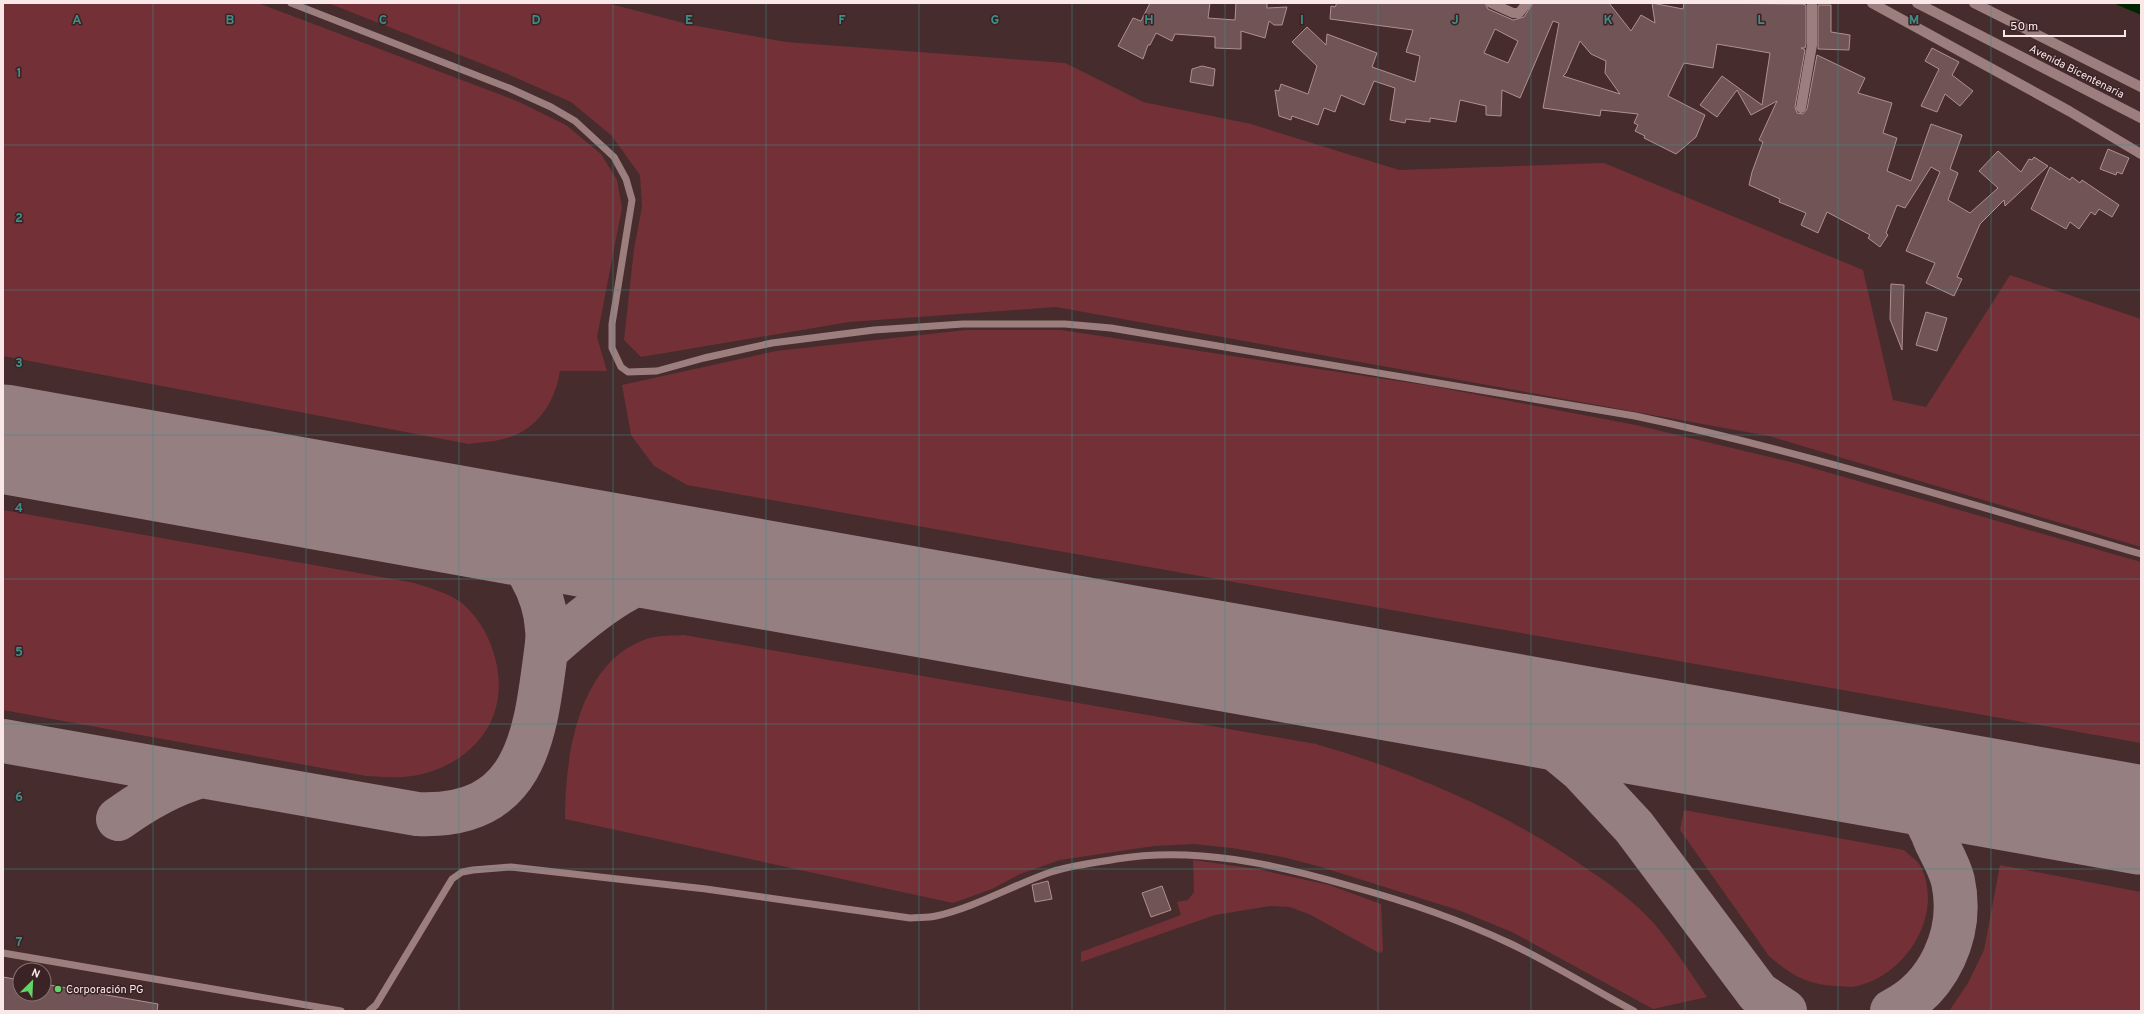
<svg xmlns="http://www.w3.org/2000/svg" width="2144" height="1014" font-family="Overpass,sans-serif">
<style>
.green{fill:#743037}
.water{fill:#002601}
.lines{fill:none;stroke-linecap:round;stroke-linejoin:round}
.taxiway{stroke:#967f80;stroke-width:44}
.runway{stroke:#967f80;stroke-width:109}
.building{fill:#715455;stroke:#b09091;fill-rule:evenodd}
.lane{stroke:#9d7e7f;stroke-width:7}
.street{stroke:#9d7e7f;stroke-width:10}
.secondary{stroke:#9d7e7f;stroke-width:10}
.grid{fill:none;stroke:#3e8d86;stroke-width:1;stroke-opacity:0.55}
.poi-dot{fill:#63d469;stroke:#3b2224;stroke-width:1.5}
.labels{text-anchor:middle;stroke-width:3;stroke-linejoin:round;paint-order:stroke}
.street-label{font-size:11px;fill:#fae8e8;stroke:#3b2224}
.poi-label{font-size:11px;fill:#fae8e8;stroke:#3b2224;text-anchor:start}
.grid-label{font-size:13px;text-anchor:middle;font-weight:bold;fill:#3e8d86;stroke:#3b2224;stroke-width:3;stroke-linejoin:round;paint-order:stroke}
</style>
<rect width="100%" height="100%" fill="#462c2d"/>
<path class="green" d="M3 3H258L517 101 566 125 601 154 617 180 622 208 597 337 607 371H560C555 402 538 429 507 438 495 442 482 442 469 444L3 356Z
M328 3H607L691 25 786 42 1065 63 1143 102 1251 124 1399 170 1604 163 1863 270 1893 400 1926 407 2010 275 2141 319V547L1769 436 1056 307 849 322 641 357 624 340 634 249 642 207 640 175 611 135 571 102 503 72Z
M966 330H1061L1431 386 1636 425 1795 463 2141 562V743L687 485 654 466 631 435 622 385 776 351Z
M3 510 415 583C430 588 448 593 462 603 475 614 487 632 492 648 513 706 484 756 426 773 407 779 386 777 366 776L3 710Z
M684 635 1316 744C1413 772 1511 814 1593 873 1611 885 1630 899 1645 914 1669 938 1687 969 1707 997L1653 1009 1514 933 1461 911 1321 867 1283 857 1232 848 1194 844 1154 846 1060 860 1020 874 992 889 953 903 565 819C565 757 578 659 650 638 661 635 673 636 684 635Z
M1684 810 1904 850C1909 855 1918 861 1921 867 1945 917 1903 979 1852 987 1847 987 1841 986 1837 986 1808 985 1791 975 1769 956L1680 830Z
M1193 860 1257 869 1329 885 1381 904 1383 951 1379 953 1311 915 1290 907 1270 906 1215 915 1081 962V952L1181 915 1177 902 1188 900 1194 892Z
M2000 865 2141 892V1011H1949L1968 983 1984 950Z"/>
<path class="water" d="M2113 3H2141V15Z"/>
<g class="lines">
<path class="taxiway" d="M467 522C475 525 485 528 492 533 523 552 545 593 547 629 548 636 547 644 546 651 591 610 642 569 705 564
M1461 699 1512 718 1535 732 1581 770 1634 827 1758 993 1785 1011
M3 741 417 814C527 819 535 736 546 651
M1869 772C1888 782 1906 792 1919 810 1926 819 1932 831 1936 842 1942 854 1950 868 1953 881 1964 933 1939 988 1892 1011
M118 819C144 800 170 785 201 776"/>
<path class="runway" d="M3 439 2141 820"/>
</g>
<path class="building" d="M1150 3H1210L1208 18 1235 20 1236 3H1267V8L1287 7 1282 25H1274L1269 21 1265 38 1241 31V49L1215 48V37L1175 34 1172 41 1156 33 1150 45H1148L1143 59 1118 46 1133 18 1141 21Z
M1337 3H1485L1488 9 1513 20 1524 17 1533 3H1609L1631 31 1641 15 1655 23 1652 3 1683 9 1684 3 1802 4 1806 5V44L1805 48H1801L1805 50 1795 107 1797 113 1803 114 1807 109 1817 55 1865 78 1858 93 1892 103 1883 133 1897 138 1887 171 1911 181 1931 124 1962 135 1950 169 1958 173 1948 200 1970 213 1998 188 1979 171 1998 151 2021 172 2029 159 2032 160 2034 157 2048 166 2005 206 2004 200 1980 224 1957 277 1962 279 1954 296 1926 283 1935 263 1906 251 1940 172 1931 167 1905 208 1897 205 1886 233 1888 235 1880 247 1868 238 1870 235 1827 212 1818 233 1801 225 1806 213 1779 202 1780 199 1749 185 1752 172 1763 142 1759 140 1777 101 1751 115 1737 90 1717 117 1700 105 1722 76 1762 105 1770 53 1717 44 1713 68 1684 63 1668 96 1705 115 1696 137 1676 154 1644 138 1645 136 1635 131 1638 125 1634 123 1638 114 1601 110 1600 116 1543 108 1559 23 1553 21 1520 98 1502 90 1501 116 1486 115V106L1460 100 1456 122 1430 118V122L1406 119 1405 123 1390 120 1395 88 1374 81 1364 105 1341 95 1335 112 1324 108 1318 125 1292 116 1291 120 1279 116 1275 90 1279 91 1281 84 1308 94 1317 66 1292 42 1307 27 1326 45 1327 34 1377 53 1372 67 1415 82 1420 56 1406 52 1413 30 1330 19 1331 6 1335 7ZM1495 29 1518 41 1508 63 1484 53ZM1580 41 1591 54 1606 61 1605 73 1620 94 1563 76 1566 73Z
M1818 5H1831V32L1850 35 1849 50 1818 49Z
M1932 48 1959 62 1952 75 1973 91 1960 106 1945 94 1937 112 1921 106 1939 69 1925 61Z
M1202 66 1215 69 1213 86 1190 82 1192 69Z
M2108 149 2129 158 2122 174 2117 172 2116 175 2100 169Z
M2050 167 2070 180 2072 177 2080 183 2082 180 2119 205 2112 217 2099 209 2095 215 2091 212 2079 229 2070 222 2066 229 2031 209Z
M1891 284 1904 285 1902 350 1890 319Z
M1926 312 1947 318 1937 351 1916 345Z
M1048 881 1052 899 1035 902 1032 885Z
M1162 886 1171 910 1151 917 1142 893Z
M3 977 20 980V994H44V984L158 1004 157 1011H3Z"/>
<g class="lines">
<path class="lane" d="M291 3 509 88 551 107 575 121 614 157 626 179 632 200 612 324V348L621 367 628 372 657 371 704 358 772 343 874 330 963 324H1065L1111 328 1635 416C1806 452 1973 505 2141 554
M3 953 341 1011
M369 1011 376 1005 452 879 462 872 473 870 511 867 706 889 910 918C918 917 928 918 936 916 976 907 1013 885 1051 872 1072 865 1095 863 1116 859 1195 846 1274 864 1350 886 1405 901 1458 919 1509 943 1552 963 1592 989 1634 1011"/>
<path class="street" d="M1491 3 1513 13H1519L1527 3
M1872 3 2069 111 2141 154
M1801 108 1812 45V3"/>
<path class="secondary" d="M1917 3 2141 118
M1974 3 2141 87"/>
</g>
<path class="grid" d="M153 3V1011M306 3V1011M459 3V1011M613 3V1011M766 3V1011M919 3V1011M1072 3V1011M1225 3V1011M1378 3V1011M1531 3V1011M1685 3V1011M1838 3V1011M1991 3V1011M3 145H2141M3 290H2141M3 435H2141M3 579H2141M3 724H2141M3 869H2141"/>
<circle class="poi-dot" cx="58" cy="989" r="4"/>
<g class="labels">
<g class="street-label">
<text transform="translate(2077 71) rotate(27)" y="4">Avenida Bicentenaria</text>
</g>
<g class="poi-label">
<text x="66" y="993">Corporación PG</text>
</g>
</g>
<g class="grid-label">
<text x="77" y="24">A</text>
<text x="230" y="24">B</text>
<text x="383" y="24">C</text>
<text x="536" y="24">D</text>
<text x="689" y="24">E</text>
<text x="842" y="24">F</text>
<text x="995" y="24">G</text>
<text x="1149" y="24">H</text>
<text x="1302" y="24">I</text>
<text x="1455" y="24">J</text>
<text x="1608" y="24">K</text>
<text x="1761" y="24">L</text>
<text x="1914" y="24">M</text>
<text x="19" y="77">1</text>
<text x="19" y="222">2</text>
<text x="19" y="367">3</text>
<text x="19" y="512">4</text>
<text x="19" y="656">5</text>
<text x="19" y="801">6</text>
<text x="19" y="946">7</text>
</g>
<rect width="2144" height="1014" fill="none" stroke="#fae8e8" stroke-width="8"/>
<g transform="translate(32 982) rotate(24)"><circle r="19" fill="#3b2224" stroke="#877172"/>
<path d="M0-3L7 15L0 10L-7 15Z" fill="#63d469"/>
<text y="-6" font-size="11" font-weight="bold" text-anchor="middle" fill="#fae8e8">N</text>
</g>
<path d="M2004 30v6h121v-6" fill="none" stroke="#fae8e8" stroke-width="2"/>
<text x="2010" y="30" font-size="12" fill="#fae8e8" stroke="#3b2224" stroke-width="3" paint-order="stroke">50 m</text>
</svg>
